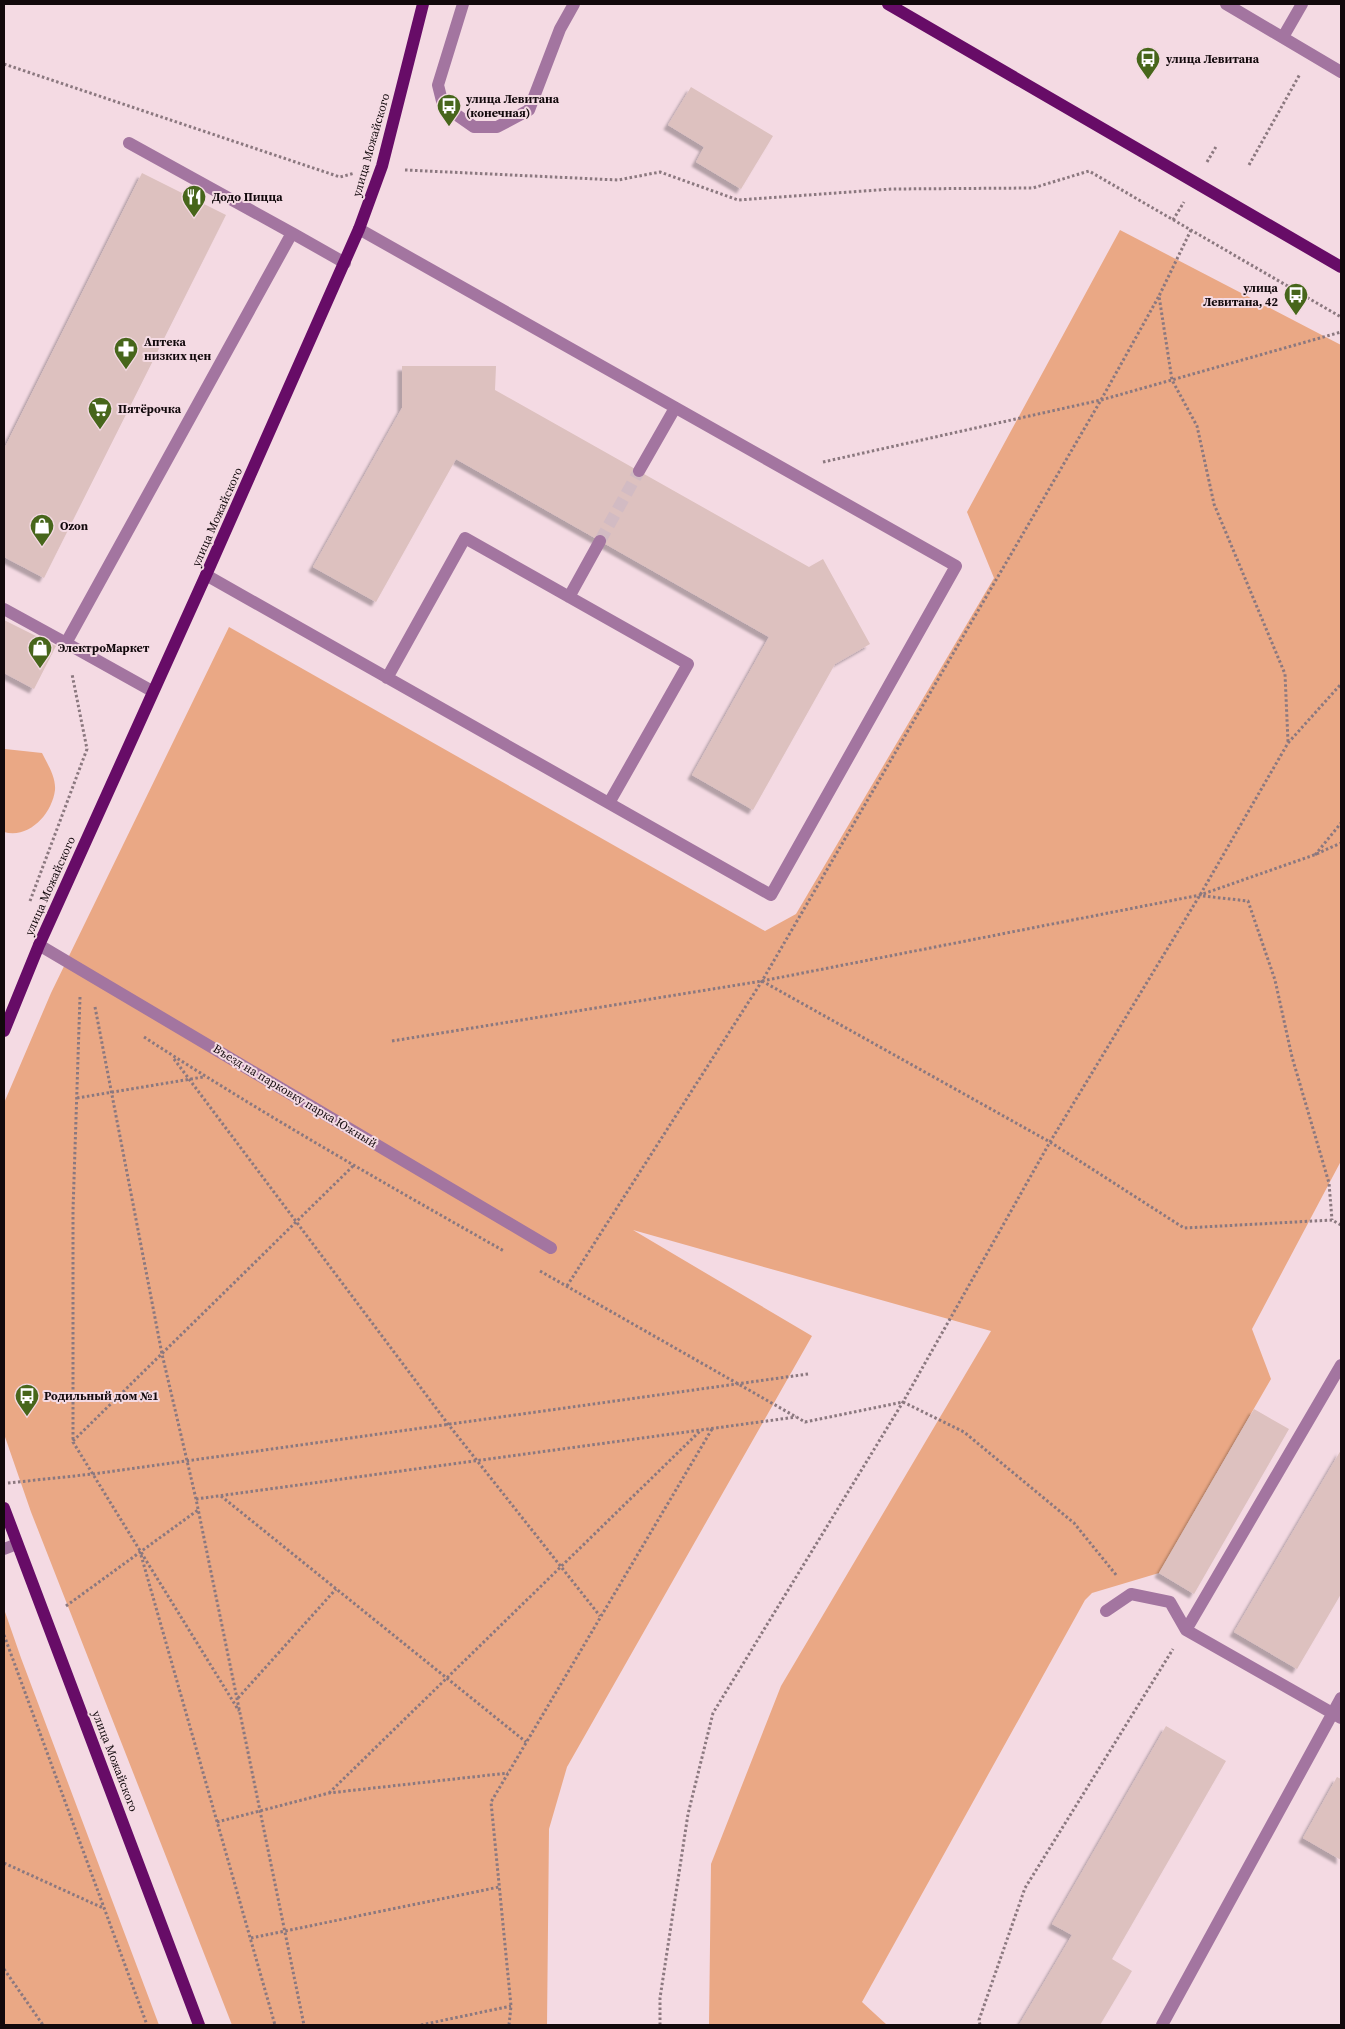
<svg xmlns="http://www.w3.org/2000/svg" width="1345" height="2029" font-family="'Source Serif 4',serif">
<style>
.green{fill:#eaa885}
.building{fill:#ddc1bf;filter:url(#shadow)}
.lines{fill:none;stroke-linecap:round;stroke-linejoin:round}
.minor-tunnel{stroke:#d2bbc3;stroke-width:12;stroke-dasharray:12 6;stroke-linecap:butt}
.path{stroke:#8b787f;stroke-width:3;stroke-dasharray:2.5 2.5;stroke-linecap:butt}
.minor{stroke:#a375a0;stroke-width:12}
.major{stroke:#670c67;stroke-width:12}
.labels{text-anchor:middle;stroke-width:4;stroke-linejoin:round;paint-order:stroke}
.poi-label{font-size:12px;font-weight:bold;fill:#12090c;stroke:#f4dae3;text-anchor:start}
.street-label{font-size:12px;fill:#12090c;stroke:#f4dae3}
</style>
<defs>
<filter id="shadow"><feDropShadow dx="-4.5" dy="4.5" stdDeviation="1" flood-color="#0004"/></filter>
</defs>
<rect width="100%" height="100%" fill="#f4dae3"/>
<path class="green" d="M1120 230 1341 345V1161L1252 1329 1271 1379 1159 1573 1092 1593 1085 1600 862 2002 887 2025H709L711 1864 781 1686 991 1331 633 1230 812 1336 567 1767 549 1829 547 2025H232L31 1512 4 1434V1103L51 993 229 627 765 931 796 914 994 578 967 512Z
M5 749 42 753C48 765 56 777 55 790 52 814 29 839 4 832Z
M4 1609 21 1658 159 2025H4Z"/>
<path class="building" d="M691 87 773 136 741 189 696 162 704 147 668 125Z
M142 173 226 215 44 578 4 557V449Z
M402 366H496L495 390 809 567 823 559 870 644 835 664 753 810 692 775 769 637 456 459 376 602 313 567 402 408Z
M4 620 56 646 34 689 4 673Z
M1254 1409 1289 1429 1194 1594 1159 1573Z
M1341 1450V1594L1297 1669 1234 1632Z
M1166 1726 1226 1761 1112 1959 1132 1971 1100 2025H1019L1072 1935 1052 1924Z
M1337 1777 1341 1779V1860L1303 1838Z"/>
<g class="lines">
<path class="minor-tunnel" d="M600 541 639 471"/>
<path class="path" d="M4 64 340 177 355 173
M1207 162 1217 145
M1249 165 1300 74
M405 170 618 180 660 172 738 200 892 189 1033 188 1089 171 1341 317
M1173 220 1184 202
M1191 230 1159 296 1172 380 1197 426 1214 504 1285 674 1288 742
M823 462 1101 400 1341 332
M1315 855 1341 823
M1203 896 1248 901 1275 980 1292 1057 1329 1183 1332 1220
M30 901 87 749 72 674
M762 981 1050 1142 1184 1228 1332 1220 1341 1225
M80 997 73 1210V1442L239 1711
M95 1007 162 1354 196 1499 304 2025
M144 1037C261 1113 382 1182 504 1251
M392 1041 762 981 1200 895 1314 855 1341 843
M174 1059 448 1424 600 1616
M77 1098 203 1077
M540 1271 805 1422 903 1402 964 1432 1074 1523 1117 1576
M567 1286 762 981 1101 400 1159 296
M73 1441 353 1166
M8 1483 93 1474 808 1374
M221 1496 526 1742
M196 1499 796 1417
M141 1555 275 2025
M66 1606 198 1510
M4 1635 147 2025
M238 1698 336 1589
M329 1793 701 1430
M217 1822 329 1793 508 1773
M4 1863 103 1908
M251 1938 499 1887
M4 1969 43 2025
M421 2025 511 2006
M509 2025 511 2006 491 1802 712 1429
M660 2025V1998L688 1814 713 1713 903 1402 1050 1142 1200 895 1288 743 1341 684
M980 2025 979 2020 1025 1888 1173 1649"/>
<path class="minor" d="M463 4 438 85 442 101 454 113 474 127H497L529 110 560 29 574 4
M1226 4 1341 72
M1283 37 1302 4
M129 143 292 233
M639 471 675 408
M206 575 771 895 956 566 359 229
M569 597 600 541
M4 609 66 643
M387 678 465 538 688 664 609 803
M152 691 66 643 292 233 345 263
M39 945 551 1248
M4 1549 17 1544
M1106 1611 1131 1594 1170 1602 1186 1630
M1186 1630 1341 1365
M1186 1630 1341 1718
M1162 2025 1341 1698"/>
<path class="major" d="M888 4 1341 267
M4 1031 39 945 206 575 359 229 382 166 423 4
M4 1508 199 2025"/>
</g>
<defs>
<symbol id="bus-pin" viewBox="-11 -11 22 30"><path d="M0 17L-7.5 6A9.5 9.5 0 1 1 7.5 6Z" fill="#47661b" stroke="#f4dae3"/><path d="M-5-6H5V4H4V6H2V4H-2V6H-4V4H-5ZM-3.5-4V0h7V-4ZM-3.5 1.2v1.5H-2V1.2ZM2 1.2v1.5H3.5V1.2Z" fill="#fff"/></symbol>
<symbol id="restaurant-pin" viewBox="-11 -11 22 30"><path d="M0 17L-7.5 6A9.5 9.5 0 1 1 7.5 6Z" fill="#47661b" stroke="#f4dae3"/><path d="M-5-6h1v4h1v-4h1v4h1v-4h1v5L-1.5 .5V6h-2V.5L-5-1ZM5-6V6H3V1.5H1.5Q1.5-4 5-6Z" fill="#fff"/></symbol>
<symbol id="pharmacy-pin" viewBox="-11 -11 22 30"><path d="M0 17L-7.5 6A9.5 9.5 0 1 1 7.5 6Z" fill="#47661b" stroke="#f4dae3"/><path d="M-2-6h4v4h4v4h-4v4h-4v-4h-4v-4h4Z" fill="#fff"/></symbol>
<symbol id="supermarket-pin" viewBox="-11 -11 22 30"><path d="M0 17L-7.5 6A9.5 9.5 0 1 1 7.5 6Z" fill="#47661b" stroke="#f4dae3"/><path d="M-6-5.5h2.5l.6 2H6L4.5 2H-2.5L-4.4-4H-6ZM-1.5 3.2a1.3 1.3 0 1 0 .1 0ZM3 3.2a1.3 1.3 0 1 0 .1 0Z" fill="#fff"/></symbol>
<symbol id="shop-pin" viewBox="-11 -11 22 30"><path d="M0 17L-7.5 6A9.5 9.5 0 1 1 7.5 6Z" fill="#47661b" stroke="#f4dae3"/><path d="M-5-2.5h2.3a2.7 3.5 0 0 1 5.4 0H5L5.5 6h-11ZM-1.5-2.5h3a1.5 2.3 0 0 0-3 0Z" fill="#fff"/></symbol>
</defs>
<g fill-rule="evenodd">
<use href="#bus-pin" x="1134" y="45" width="28" height="38"/>
<use href="#bus-pin" x="435" y="92" width="28" height="38"/>
<use href="#restaurant-pin" x="180" y="183" width="28" height="38"/>
<use href="#bus-pin" x="1282" y="281" width="28" height="38"/>
<use href="#pharmacy-pin" x="112" y="335" width="28" height="38"/>
<use href="#supermarket-pin" x="86" y="395" width="28" height="38"/>
<use href="#shop-pin" x="28" y="512" width="28" height="38"/>
<use href="#shop-pin" x="26" y="634" width="28" height="38"/>
<use href="#bus-pin" x="13" y="1382" width="28" height="38"/>
</g>
<g class="labels">
<g class="poi-label">
<text x="1166" y="63">улица Левитана</text>
<text x="466" y="103">улица Левитана<tspan x="466" dy="14">(конечная)</tspan></text>
<text x="212" y="201">Додо Пицца</text>
<text x="1278" y="292" text-anchor="end">улица<tspan x="1278" dy="14">Левитана, 42</tspan></text>
<text x="144" y="346">Аптека<tspan x="144" dy="14">низких цен</tspan></text>
<text x="118" y="413">Пятёрочка</text>
<text x="60" y="530">Ozon</text>
<text x="58" y="652">ЭлектроМаркет</text>
<text x="44" y="1400">Родильный дом №1</text>
</g>
<g class="street-label">
<text transform="translate(371 145) rotate(-74)" y="4">улица Можайского</text>
<text transform="translate(217 517) rotate(-66)" y="4">улица Можайского</text>
<text transform="translate(50 886) rotate(-66)" y="4">улица Можайского</text>
<text transform="translate(295 1096) rotate(31)" y="4">Въезд на парковку парка Южный</text>
<text transform="translate(115 1761) rotate(69)" y="4">улица Можайского</text>
</g>
</g>
<rect width="1345" height="2029" fill="none" stroke="#12090c" stroke-width="10"/>
</svg>
